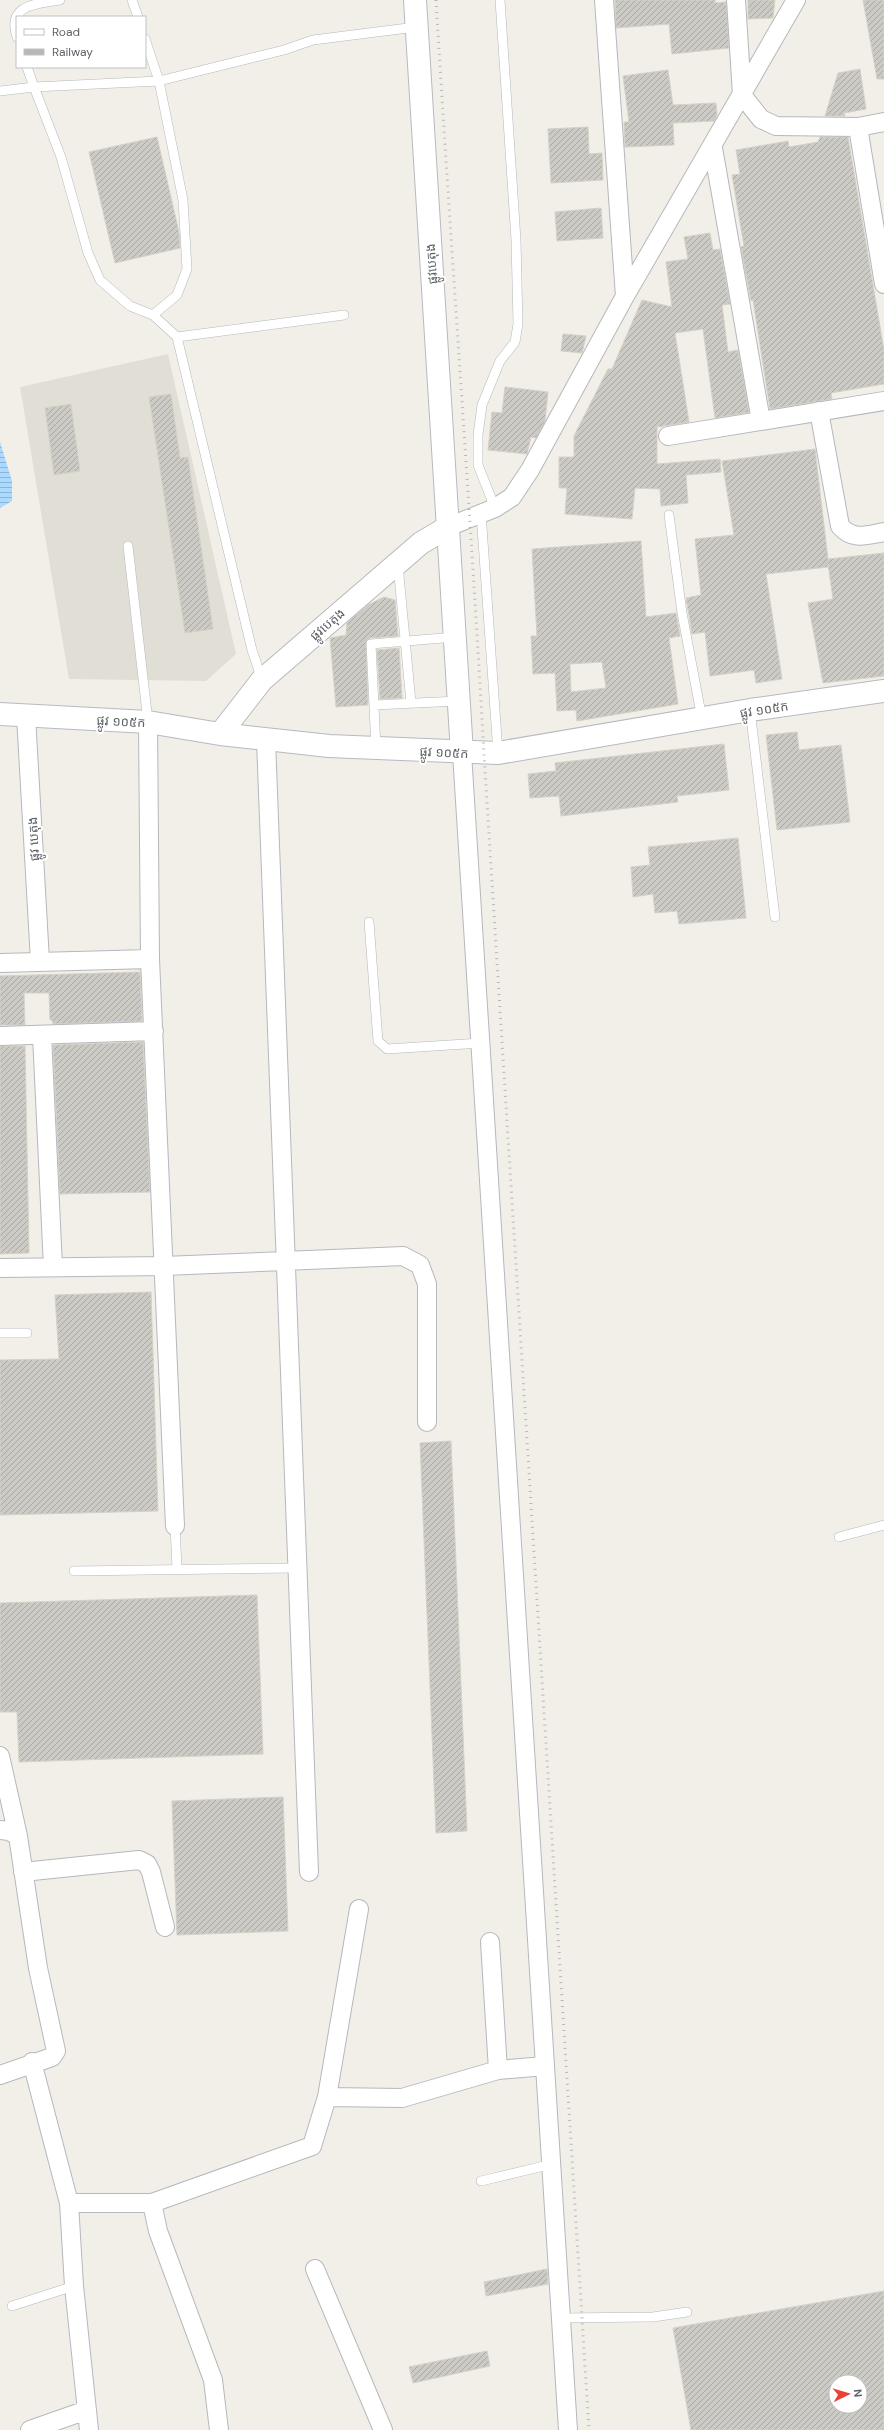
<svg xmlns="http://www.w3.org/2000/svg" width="884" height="2430" font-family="'DM Sans','Noto Sans Khmer',sans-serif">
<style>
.education{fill:#e1ded6}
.water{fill:url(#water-rules)}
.building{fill:url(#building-hatch);stroke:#d6d1c6;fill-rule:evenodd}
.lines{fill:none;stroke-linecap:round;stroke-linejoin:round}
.service-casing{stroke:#b5b8bc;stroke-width:10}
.minor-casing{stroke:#b5b8bc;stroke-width:20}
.secondary-casing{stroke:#b6babf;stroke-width:24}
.service{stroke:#fff;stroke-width:9}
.minor{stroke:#fff;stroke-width:18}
.secondary{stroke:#fff;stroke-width:22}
.rail{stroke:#b6b7b8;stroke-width:3;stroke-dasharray:1 5;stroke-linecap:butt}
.labels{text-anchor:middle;stroke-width:4;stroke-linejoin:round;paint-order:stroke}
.street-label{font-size:13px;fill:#5f6368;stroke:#fff}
</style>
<defs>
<pattern id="water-rules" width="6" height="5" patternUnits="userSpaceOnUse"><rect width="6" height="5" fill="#aadaff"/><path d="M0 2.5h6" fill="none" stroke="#8eb4d2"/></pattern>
<pattern id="building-hatch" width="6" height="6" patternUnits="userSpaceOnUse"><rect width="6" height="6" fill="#cccac5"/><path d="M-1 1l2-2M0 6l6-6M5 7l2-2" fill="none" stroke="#a9a8a4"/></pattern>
</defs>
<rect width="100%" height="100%" fill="#f1efe8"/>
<path class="education" d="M168 354 236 654 206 681 69 679 20 387Z"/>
<path class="water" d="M0 442 12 481V501L0 508Z"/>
<path class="building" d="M615 0H715V3L726 2 729 48 672 54 669 24 616 28Z
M748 0H775L773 18 748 19Z
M863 0H884V79H877Z
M860 69 866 109 844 113 845 116H825L838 73Z
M668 70 673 105 716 103 717 116 714 121 673 123 674 145 625 147 624 122H629L623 76Z
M588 127 589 154 602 153 603 180 551 183 548 129Z
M157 137 179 232 180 248 115 263 89 152Z
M820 137H848L884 350V384L831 393 832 399 770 409 753 300 751 301 741 247 744 246 732 175 740 174 736 150 788 141 789 147 818 142Z
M601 208 603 238 557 241 555 212Z
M710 233 713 250 720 249 730 304 722 305 728 352 738 350 749 412 715 418 703 329 675 333 689 422 657 427V464L720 459 721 472 686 475 688 503 661 506 660 489 635 488 632 519 565 514 567 488H559V457H574V436L608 369H612L642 300 672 307 666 262 688 259 684 237Z
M563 334 586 336 582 353 561 351Z
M505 387 548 392 545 421 536 438 531 437 527 454 488 450 492 412 502 413Z
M171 394 180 458 188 457 213 629 185 633 149 397Z
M71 404 80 471 54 475 45 408Z
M815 449 828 559 884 553V676L823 683 808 603 833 599 828 564V567L766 574 782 679 756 683 754 670 710 676 705 632 692 634 686 598 701 595 695 539 734 535 722 461Z
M641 541 646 617 676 613 680 636 669 638 678 704 577 721 576 710 557 711 555 673 533 674 531 636H537L532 549ZM602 662 606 688 571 692 570 664Z
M384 597 395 600 398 636 370 638 366 642 368 705 336 707 330 638 346 635 347 623 368 605Z
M399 648 402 698 380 699 377 650Z
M797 732 799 750 841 745 850 822 777 830 766 735Z
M724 744 729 790 677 796 678 802 561 816 559 796 530 798 528 774 556 771 555 763Z
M738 838 746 918 679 924 677 911 655 913 653 894 633 897 631 867 650 865 648 847Z
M140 972 142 1021 53 1024 52 1020H50L49 993H24L25 1025H0V976Z
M143 1042 150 1192 60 1194 53 1045Z
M0 1046H25L29 1253 0 1254Z
M151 1292 158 1511 0 1515V1360L59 1359 55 1295Z
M451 1441 467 1831 436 1833 420 1443Z
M257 1595 263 1754 19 1762 17 1712H0V1603Z
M283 1797 288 1931 177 1935 172 1801Z
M547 2269 548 2284 486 2296 484 2282Z
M884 2291V2430H691L673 2328ZM836 2382H860V2406H836Z
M487 2351 490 2366 413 2383 409 2367Z"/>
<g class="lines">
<defs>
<path id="service" d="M132 0 138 17
M17 37C6 4 37 4 60 0
M145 39 159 81 183 200 187 269 177 295 153 315
M27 67 34 87 159 81 284 50 313 40 416 27
M0 91 34 87 61 157 88 253 100 280 130 306 153 315 177 337 252 650 262 680
M177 337 344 315
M495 508 478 465V435L482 405 500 361 515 342 518 324 516 240 500 0
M481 513 498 753
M669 515 682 613 702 719
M128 546 148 722
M398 565 411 703
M374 705 459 701
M750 710 775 917
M376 748 371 644 455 637
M369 922 378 1041 387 1049 481 1043
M0 1333H27
M175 1526 177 1568
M839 1537 884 1525
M74 1571 297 1568
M481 2181 552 2164
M12 2306 74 2286
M561 2318 653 2317 687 2312"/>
<path id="minor" d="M604 0 625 296
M736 0 742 95 761 119 776 126 858 127 884 122
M858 127 884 284
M713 148 761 421
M819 411 840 526C853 541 867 535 884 532
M668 436 884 401
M448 527 495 508 512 497 530 470 625 296 796 0
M26 716 40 961
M148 722 150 959 175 1526
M266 740 309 1872
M462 753 568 2430
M0 963 150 959
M42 1035 53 1267
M0 1036 154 1031
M0 1268 164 1266 403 1256 420 1265 427 1284V1422
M0 1756 18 1836 38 1968 56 2051 52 2057 0 2075
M0 1830 9 1831 18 1836
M23 1872 139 1860 147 1864 151 1872 165 1927
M490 1942 498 2070 545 2066
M32 2062 69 2203 74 2286 89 2430
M327 2097 402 2098 498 2070
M69 2203H152L158 2231 213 2380 219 2430
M152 2203 312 2146 327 2097 359 1909
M315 2269 383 2430
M30 2430 87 2410"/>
<path id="secondary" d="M415 0 462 753
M0 714 148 722 220 734 329 746 498 753 750 710 884 691
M220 734 262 680 421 543 448 527"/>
</defs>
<use href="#service" class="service-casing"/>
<use href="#minor" class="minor-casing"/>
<use href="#secondary" class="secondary-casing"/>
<use href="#service" class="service"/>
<use href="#minor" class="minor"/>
<use href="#secondary" class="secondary"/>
<path class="rail" d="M436 0C451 251 470 502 484 754L589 2430"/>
</g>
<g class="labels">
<g class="street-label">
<text transform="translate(431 264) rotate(-94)" y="5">ផ្លូវបេតុង</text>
<text transform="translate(327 624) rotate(-41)" y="5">ផ្លូវបេតុង</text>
<text transform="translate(764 709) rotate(-9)" y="5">ផ្លូវ ១០៥ក</text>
<text transform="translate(121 721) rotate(3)" y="5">ផ្លូវ ១០៥ក</text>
<text transform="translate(444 752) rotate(3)" y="5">ផ្លូវ ១០៥ក</text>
<text transform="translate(33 839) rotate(-93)" y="5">ផ្លូវ បេតុង</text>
</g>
</g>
<rect x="16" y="16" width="130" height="52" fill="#ffffff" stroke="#bfc1c3"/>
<rect x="24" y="29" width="20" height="6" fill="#ffffff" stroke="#bfc1c3"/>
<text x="52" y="36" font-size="12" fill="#5f6368">Road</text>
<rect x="24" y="49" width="20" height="6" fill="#b6b7b8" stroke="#bfc1c3"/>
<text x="52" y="56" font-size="12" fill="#5f6368">Railway</text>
<g transform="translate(848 2394) rotate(85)"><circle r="19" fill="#ffffff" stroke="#bfc1c3"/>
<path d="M0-3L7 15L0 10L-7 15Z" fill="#ea4335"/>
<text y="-6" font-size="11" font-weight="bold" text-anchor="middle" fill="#5f6368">N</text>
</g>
</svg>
